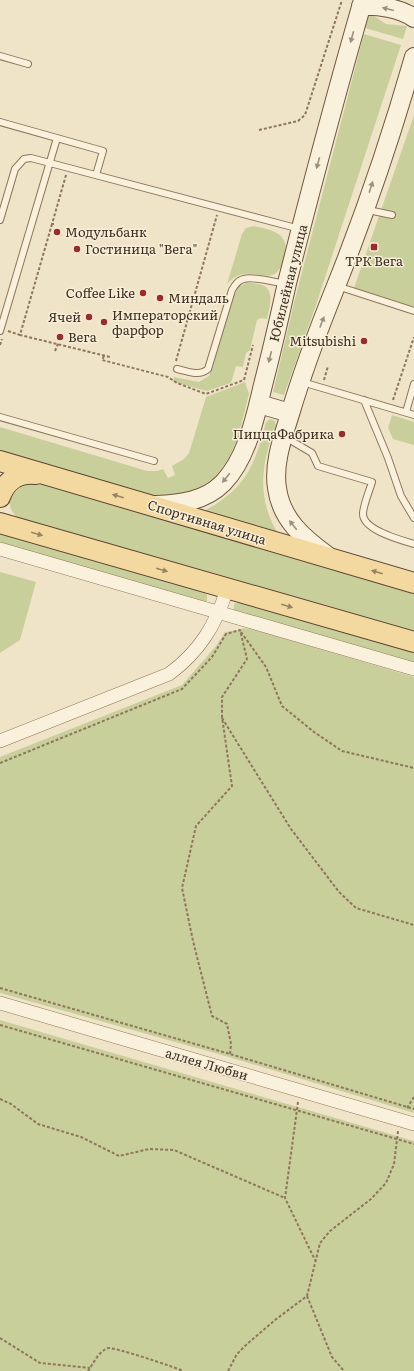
<svg xmlns="http://www.w3.org/2000/svg" width="414" height="1371" font-family="Literata,serif">
<style>
.green{fill:#c9cf9b}
.lines{fill:none;stroke-linecap:round;stroke-linejoin:round}
.service-casing{stroke:#8d765c;stroke-width:8}
.minor-casing{stroke:#8d765c;stroke-width:14}
.secondary-casing{stroke:#6f573f;stroke-width:20}
.primary-casing{stroke:#5b4430;stroke-width:22}
.path{stroke:#8d765c;stroke-width:2;stroke-dasharray:3 2;stroke-linecap:butt}
.service{stroke:#faf1dc;stroke-width:6}
.minor{stroke:#faf1dc;stroke-width:13}
.secondary{stroke:#faf1dc;stroke-width:18}
.primary{stroke:#f3d9a0;stroke-width:20}
.oneway{fill:#9c907e}
.oneway2{fill:#988460}
.poi-dot{fill:#9e2a2b;stroke:#f7eed8;stroke-width:1.5}
.labels{text-anchor:middle;stroke-width:3;stroke-linejoin:round;paint-order:stroke}
.poi-label{font-size:13px;fill:#3d2e20;stroke:#f7eed8;text-anchor:start}
.street-label{font-size:13px;fill:#3d2e20;stroke:#f7eed8}
</style>
<rect width="100%" height="100%" fill="#f0e4c8"/>
<path class="green" d="M369 13 386 24 407 26 403 39 365 28Z
M364 34 401 45 316 305 284 395 273 392 295 299Z
M414 115V308L353 291Z
M254 226C265 229 281 230 285 243 287 248 285 253 284 258 274 296 250 257 227 284L242 234 246 228Z
M246 283C276 282 272 297 267 319L261 318 257 320 250 350 246 353 243 367 236 366 231 383 207 391 173 382 174 377 199 382 209 376 234 295 239 287Z
M245 382 249 394 238 438 228 460 214 478 202 486 182 495 154 497 0 455V427L147 471H157L163 469 168 478 175 475 172 466 184 459 189 453 206 397Z
M392 415 414 422V445L393 439 388 428Z
M270 419 275 421 276 426C261 462 256 500 279 535L200 513C244 491 254 469 266 422Z
M23 483H38L414 594V636L19 519C4 506 8 493 23 483Z
M0 531 202 591 207 595V601L205 602 0 545Z
M0 572 36 582 20 640 0 653Z
M240 601 414 651V667L234 612V604Z
M243 628 256 630 414 677V1113L229 1057 0 993V757L182 685 216 646 225 632 240 630Z
M0 1020 414 1141V1371H0Z"/>
<g class="lines">
<defs>
<path id="service" d="M0 56 28 64
M0 122 103 151 96 175
M366 213 373 211 392 215
M0 220 15 169 24 159 31 158 300 229
M337 286 414 311
M0 331 57 138
M177 369C188 371 199 377 208 369L232 290C235 285 238 280 244 279 253 276 275 282 286 284
M302 382 414 415
M364 400 388 458 401 496 414 518
M406 412 414 384
M0 417 154 461
M285 437 312 453 318 466 372 482C369 492 364 503 363 513 362 530 401 540 414 544"/>
<path id="minor" d="M0 549 414 669
M0 741 169 674C199 652 216 625 227 589
M0 1003 414 1124"/>
<path id="secondary" d="M361 6C378 5 400 8 414 18
M259 404 290 413
M156 505C181 504 205 501 223 483 249 456 256 412 265 377 273 346 280 315 287 283 311 188 336 94 363 0
M328 556C303 538 281 519 277 488 273 463 283 437 290 414 303 370 319 328 336 286 366 211 392 134 414 57"/>
<path id="primary" d="M0 461 414 583
M0 497C6 480 18 472 36 474
M0 523 414 642"/>
</defs>
<use href="#service" class="service-casing"/>
<use href="#minor" class="minor-casing"/>
<use href="#secondary" class="secondary-casing"/>
<use href="#primary" class="primary-casing"/>
<path class="path" d="M259 130 298 121 305 115 342 0
M52 224 20 335 110 357
M54 224H52L66 175
M8 331 20 335
M0 345 2 339
M55 351 58 344
M104 356 102 360 168 377 177 383 206 394 244 380 253 345
M176 361 217 215
M324 380 328 366
M393 400 414 337
M241 632 266 667 282 706 314 732 342 751 414 768
M222 718 291 829 339 892 356 908 414 925
M0 763 182 689 212 657 226 634 240 630 247 659 222 697V717L232 786 196 826 182 888 193 941 212 1016 227 1024 231 1044 230 1054
M0 988 230 1054 414 1109
M0 1025 414 1144
M0 1099 11 1104 38 1124 81 1137 119 1156 149 1149 174 1150 285 1198
M298 1102 285 1198 315 1260
M407 1108 414 1097
M307 1296 332 1357 344 1371
M0 1338 40 1363 90 1368
M88 1371C93 1364 99 1351 108 1348 114 1347 175 1367 183 1371
M228 1371 237 1354 246 1345 275 1320 307 1296 320 1243 330 1231 371 1199 386 1183 394 1164 398 1131"/>
<use href="#service" class="service"/>
<use href="#minor" class="minor"/>
<use href="#secondary" class="secondary"/>
<use href="#primary" class="primary"/>
</g>
<defs><path id="oneway-solid" d="M-6-.8H1V-3.2L6.5 0L1 3.2V.8H-6Z"/></defs>
<g class="oneway">
<use href="#oneway-solid" transform="translate(388 9) rotate(-166)"/>
<use href="#oneway-solid" transform="translate(352 37) rotate(105)"/>
<use href="#oneway-solid" transform="translate(318 163) rotate(105)"/>
<use href="#oneway-solid" transform="translate(371 187) rotate(-72)"/>
<use href="#oneway-solid" transform="translate(322 322) rotate(-69)"/>
<use href="#oneway-solid" transform="translate(270 357) rotate(104)"/>
<use href="#oneway-solid" transform="translate(226 478) rotate(128)"/>
<use href="#oneway-solid" transform="translate(293 525) rotate(-128)"/>
</g>
<g class="oneway2">
<use href="#oneway-solid" transform="translate(118 496) rotate(-164)"/>
<use href="#oneway-solid" transform="translate(37 534) rotate(16)"/>
<use href="#oneway-solid" transform="translate(162 570) rotate(16)"/>
<use href="#oneway-solid" transform="translate(377 572) rotate(-164)"/>
<use href="#oneway-solid" transform="translate(287 606) rotate(16)"/>
</g>
<g class="poi-dot">
<circle cx="57" cy="232" r="4"/>
<rect x="370" y="243" width="8" height="8" rx="2"/>
<circle cx="77" cy="249" r="4"/>
<circle cx="143" cy="293" r="4"/>
<circle cx="160" cy="298" r="4"/>
<circle cx="89" cy="317" r="4"/>
<circle cx="104" cy="322" r="4"/>
<circle cx="60" cy="337" r="4"/>
<circle cx="364" cy="341" r="4"/>
<circle cx="342" cy="434" r="4"/>
</g>
<g class="labels">
<g class="poi-label">
<text x="65" y="237">Модульбанк</text>
<text x="85" y="254">Гостиница "Вега"</text>
<text x="374" y="266" text-anchor="middle">ТРК Вега</text>
<text x="135" y="298" text-anchor="end">Coffee Like</text>
<text x="168" y="303">Миндаль</text>
<text x="112" y="320">Императорский<tspan x="112" dy="15">фарфор</tspan></text>
<text x="81" y="322" text-anchor="end">Ячей</text>
<text x="68" y="342">Вега</text>
<text x="356" y="346" text-anchor="end">Mitsubishi</text>
<text x="334" y="439" text-anchor="end">ПиццаФабрика</text>
</g>
<g class="street-label">
<text transform="translate(288 283) rotate(-76)" y="5">Юбилейная улица</text>
<text transform="translate(207 522) rotate(17)" y="5">Спортивная улица</text>
<text transform="translate(207 1064) rotate(16)" y="5">аллея Любви</text>
</g>
</g>
</svg>
